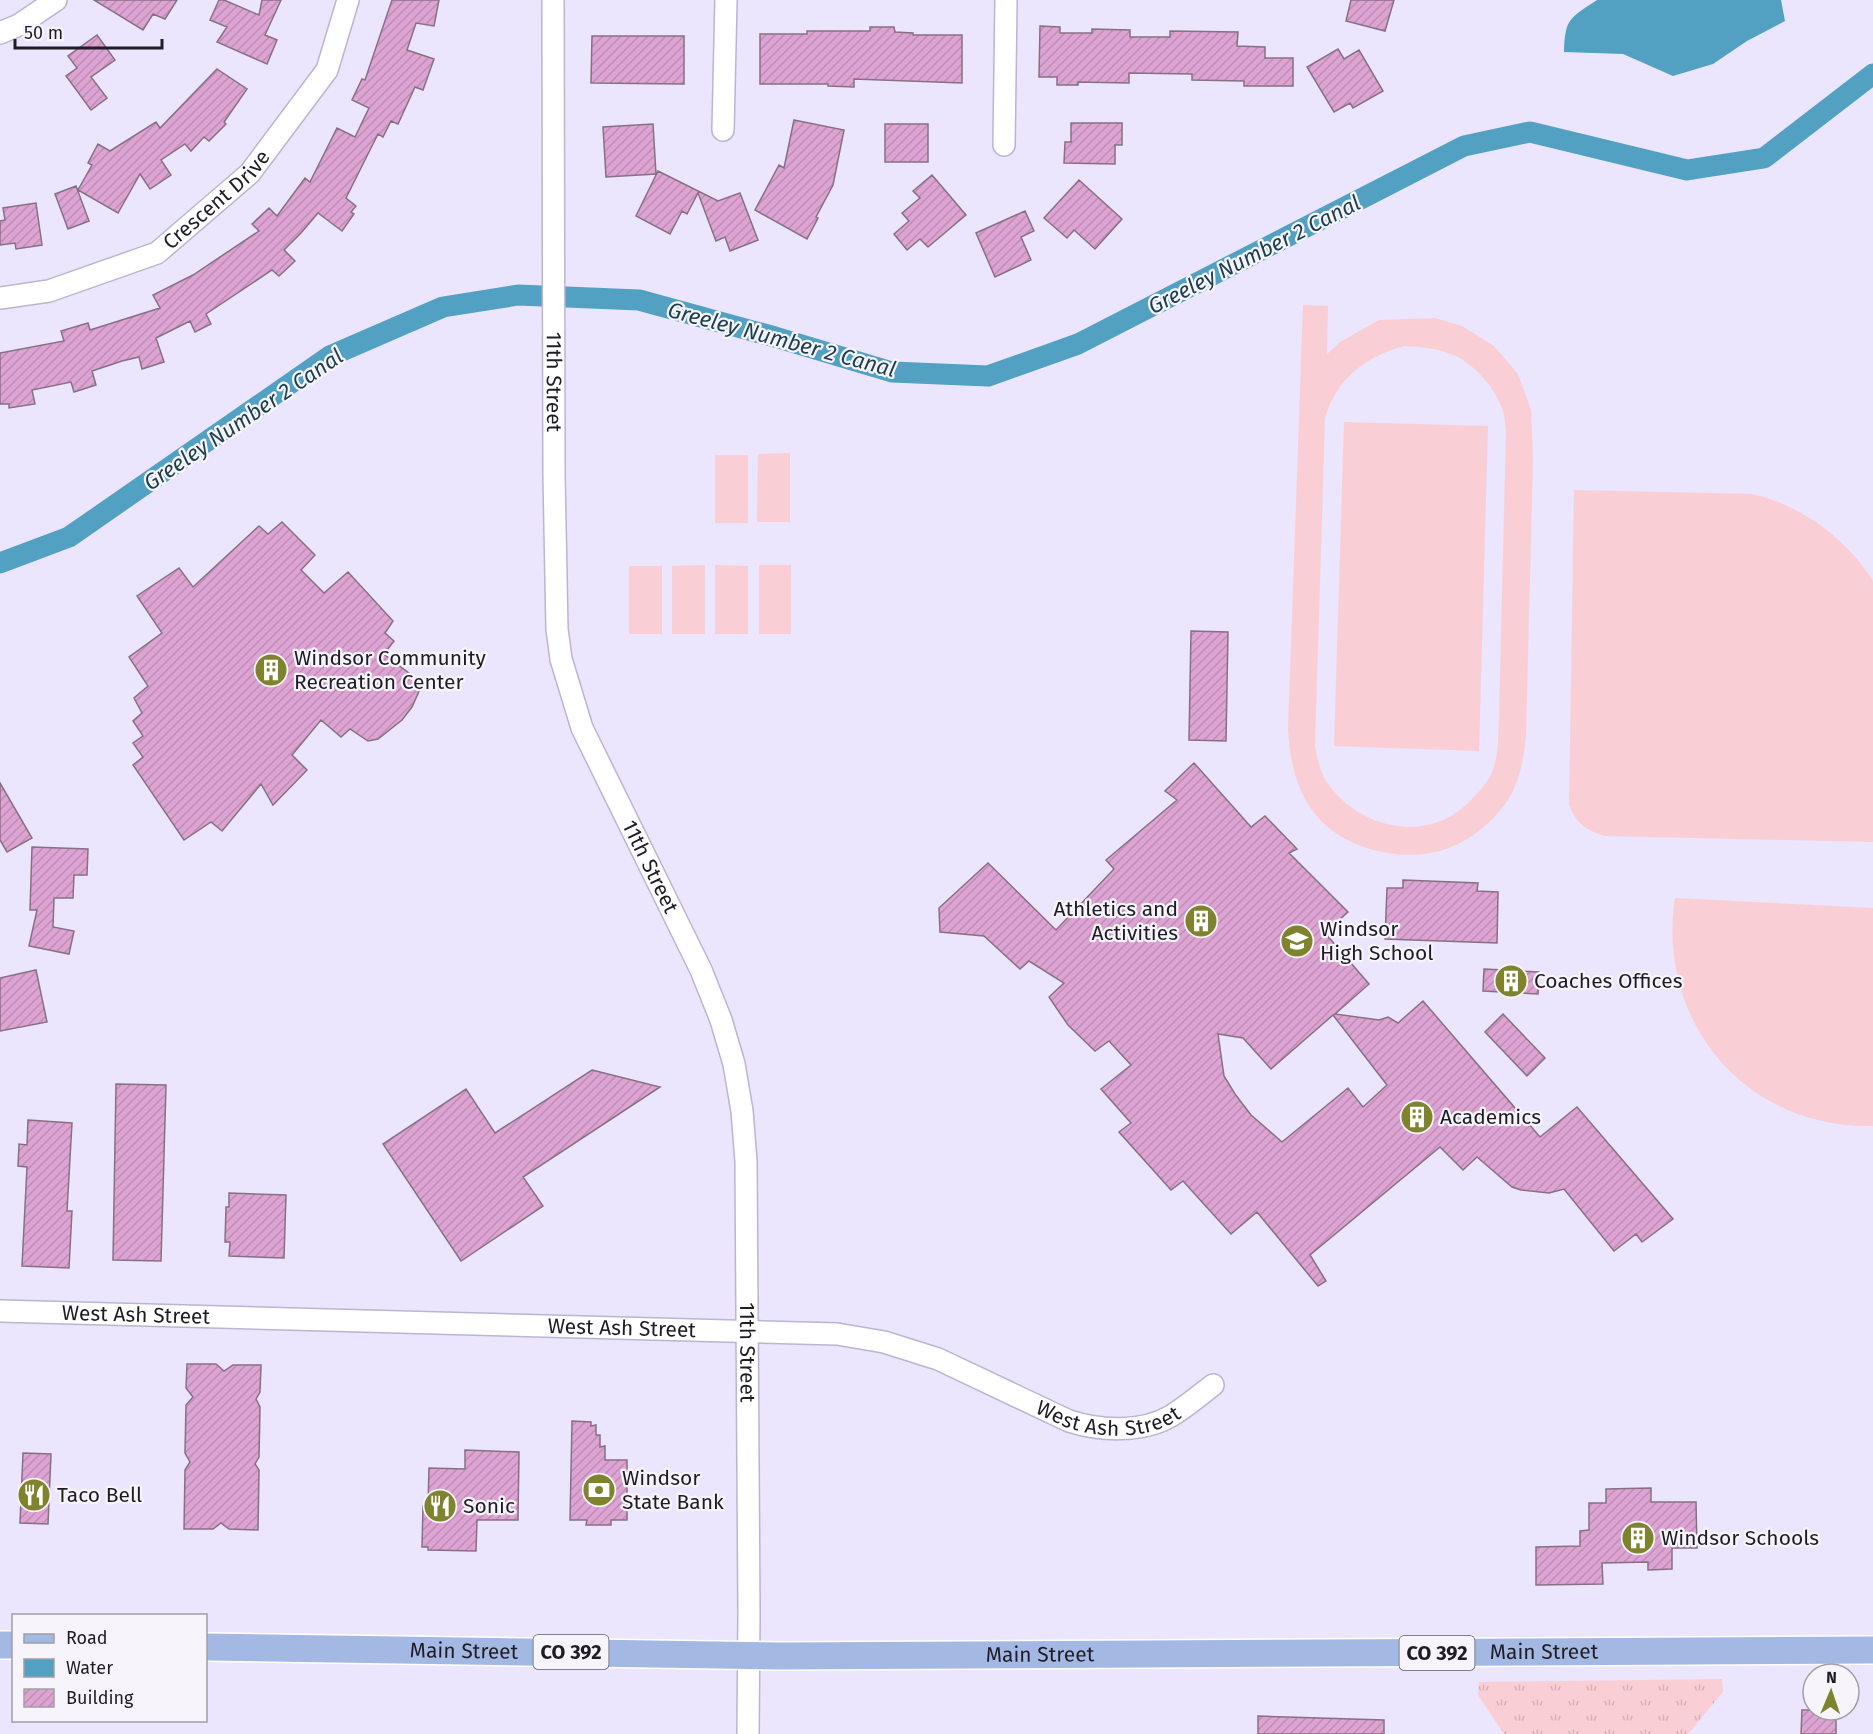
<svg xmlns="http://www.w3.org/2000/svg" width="1873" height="1734" font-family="'Fira Sans',sans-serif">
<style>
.grass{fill:url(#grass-tufts)}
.garden{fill:#faced5;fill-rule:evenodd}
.water{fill:#52a1c2}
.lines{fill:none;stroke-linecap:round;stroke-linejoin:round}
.canal{stroke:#52a1c2;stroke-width:21}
.building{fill:url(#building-hatch);stroke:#887084;stroke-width:1.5;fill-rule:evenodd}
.minor-casing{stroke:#bcb4d1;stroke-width:24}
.major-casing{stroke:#fff;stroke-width:30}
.minor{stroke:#fff;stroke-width:21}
.major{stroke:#a3b9e4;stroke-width:27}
.labels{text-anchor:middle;stroke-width:4.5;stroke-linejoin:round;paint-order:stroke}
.shield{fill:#f7f5fb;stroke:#605d66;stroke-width:1.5}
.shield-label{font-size:20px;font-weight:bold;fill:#1f1c26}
.street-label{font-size:21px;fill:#1f1c26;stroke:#f7f5fb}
.poi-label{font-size:21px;fill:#1f1c26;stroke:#f7f5fb;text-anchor:start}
.water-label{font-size:22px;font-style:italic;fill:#1c3f4e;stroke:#f7f5fb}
</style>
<defs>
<pattern id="grass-tufts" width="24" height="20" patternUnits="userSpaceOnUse" patternTransform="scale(1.5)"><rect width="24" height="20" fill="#faced5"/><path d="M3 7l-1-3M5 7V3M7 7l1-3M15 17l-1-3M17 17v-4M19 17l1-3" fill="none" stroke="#d6b0b7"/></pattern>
<pattern id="building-hatch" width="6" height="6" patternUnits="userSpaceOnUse" patternTransform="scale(1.5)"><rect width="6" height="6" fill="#dda4d3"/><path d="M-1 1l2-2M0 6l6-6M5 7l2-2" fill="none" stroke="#bd8db5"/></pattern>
</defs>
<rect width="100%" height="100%" fill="#ebe5fd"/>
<path class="grass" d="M1722 1679 1723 1692 1688 1734H1504L1478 1695 1479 1682Z"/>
<path class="garden" d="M1303 305 1328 306 1327 354 1340 342 1379 320 1435 318 1462 326 1494 346 1518 374 1531 410 1533 459 1526 735C1524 755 1521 775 1512 793 1498 819 1471 841 1443 850 1402 863 1343 849 1316 815 1296 791 1290 760 1288 730ZM1404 346C1420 347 1436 348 1451 354 1472 362 1494 386 1502 408 1505 415 1505 424 1506 431L1499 716C1498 733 1499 754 1493 770 1489 781 1479 792 1471 800 1429 845 1359 830 1326 781 1320 771 1317 758 1315 746L1325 418C1337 378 1365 357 1404 346Z
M1344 422 1488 426 1479 751 1334 746Z
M790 453V522H757L758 454Z
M715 455H748V523H715Z
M1574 490 1752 494C1801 505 1846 538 1873 581V842L1605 836C1587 831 1576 823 1569 805Z
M705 565V634H672V566Z
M715 565 748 566V634H715Z
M759 565H791V634H759Z
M629 566H662V634H629Z
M1675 898 1873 908V1126C1746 1129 1656 1022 1675 898Z"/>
<path class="water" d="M1597 0H1781L1785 21 1747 41 1713 64 1673 76 1623 54 1564 52C1565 18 1570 18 1597 0Z"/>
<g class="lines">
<path class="canal" d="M0 563 69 537 330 356 443 307 518 295 639 300 775 337 892 372 988 376 1078 344 1464 146 1530 132 1687 170 1764 158 1873 74"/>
</g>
<path class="building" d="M94 0H177L165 19 153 14 143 30Z
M219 0H224L259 15 262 0H281L265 35 277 40 267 64 217 42 227 27 210 20Z
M392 0H439L434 26 416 23 407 50 434 59 423 90 415 87 398 124 391 121 383 137 378 134 346 198 356 206 351 212 354 214 342 231 318 213 301 233 284 250 295 261 279 276 272 270 206 314 211 324 195 332 190 321 156 338 164 362 142 369 139 357 122 361 92 371 96 385 74 392 71 382 32 390 35 404 9 408V404H0V353L64 341 61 331 88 323 90 330 160 308 153 295 193 275 259 231 252 224 269 208 277 216 305 178 310 182 337 128 355 137 369 108 352 100 362 79 365 80Z
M1351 0H1394L1385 31 1346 21Z
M1040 26 1060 27V33H1092V29L1130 30V37H1170V31L1238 32 1237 46 1265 47V58H1293V86H1244V81L1192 80V74L1129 73V83L1078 82V85H1057V77H1039Z
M870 27H894L895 32 913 33V35H962V83L854 79V87L828 86V84H760V34H807V31H870Z
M97 35 115 60 91 77 107 98 91 110 66 76 77 68 68 56Z
M592 36H684V84L591 83Z
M1338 49 1344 59 1359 50 1383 91 1353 108 1350 103 1334 112 1307 67Z
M217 69 247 89 224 122 226 124 209 141 204 137 191 151 185 144 161 160 171 175 150 189 140 174 118 213 78 190 92 165 88 163 98 144 110 151 156 122 160 128Z
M794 120 844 130 833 185 816 217 818 218 807 239 755 210 779 165 784 168Z
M1071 123H1122V145H1115V164L1064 163 1065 142H1071Z
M653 124 656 174 606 177 603 127Z
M885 124H928V162H885Z
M658 171 718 201 740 193 758 240 730 251 725 237 716 241 698 193 687 214 682 211 670 234 636 216Z
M932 175 966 215 928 247 920 239 907 250 894 234 909 221 902 213 920 198 913 191Z
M1079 180 1122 219 1095 249 1074 230 1067 238 1044 218Z
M76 186 89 221 68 229 55 194Z
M36 203 42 245 16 249 15 243 0 245V221L5 220 3 208Z
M1025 211 1034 231 1021 237 1031 260 995 277 976 233Z
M282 522 315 555 301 570 324 593 348 572 393 621 385 633 394 641 384 654 422 683 420 689 412 707 402 720 378 739 368 741 350 729 341 737 321 720 292 755 307 770 273 805 261 784 222 831 211 822 184 840 133 765 143 757 133 743 143 736 133 721 142 713 134 698 148 686 129 657 162 633 137 596 179 568 193 587 259 526 268 534Z
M1191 631 1228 632 1226 741 1189 740Z
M1194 763 1251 827 1265 816 1297 849 1289 853 1348 912 1325 933 1369 984 1335 1014 1379 1020 1388 1017 1398 1023 1423 1001 1540 1137 1577 1107 1673 1219 1642 1242 1636 1234 1614 1251 1564 1189 1549 1193 1521 1190 1512 1187 1477 1157 1463 1170 1440 1147 1310 1255 1326 1281 1318 1286 1257 1212 1231 1234 1183 1181 1171 1190 1119 1132 1131 1123 1101 1089 1131 1065 1109 1041 1095 1051 1068 1025 1049 997 1064 983 1029 961 1020 969 984 936 940 932 939 908 988 863 1056 930 1114 869 1106 860 1177 800 1165 791ZM1333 1015 1387 1085 1363 1107 1348 1088 1282 1142 1251 1115 1235 1094 1224 1076 1218 1034 1243 1038 1271 1069Z
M0 783 32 838 7 852 0 840Z
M32 847 88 849 87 875H74L73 898H54L53 927 74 931 69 954 29 946 37 910H30Z
M1403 880 1478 883 1477 891 1498 892 1497 943 1385 939 1387 888H1403Z
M1484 969 1539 972 1538 994 1483 991Z
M36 970 47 1022 0 1031V978Z
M1503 1014 1545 1058 1527 1076 1485 1032Z
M592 1070 660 1087 523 1177 543 1206 461 1261 383 1144 466 1089 495 1133Z
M116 1084 166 1085 161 1261 113 1260Z
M28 1120 72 1123 67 1211H72L69 1268 22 1266 27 1167 18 1166 19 1144 27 1145Z
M229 1193 286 1195 284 1258 229 1256 230 1242H225L226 1207H229Z
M187 1364H216L224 1371 233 1365H261L260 1392 256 1399 260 1407 259 1457 255 1464 259 1470 258 1530 229 1529 221 1523 213 1529H184L185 1470 190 1462 185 1453 186 1405 193 1397 186 1388Z
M572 1421 591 1422V1426L596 1425V1435H600V1447L605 1446V1460H627V1520H611V1525H586L587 1520H570Z
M465 1450 519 1452 518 1520H477L476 1551 428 1550V1547H422L423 1506H428L429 1468 465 1469Z
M23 1453 51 1454 48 1524 20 1523Z
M1651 1488V1502H1696L1697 1548H1672V1569L1648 1570V1562L1602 1563 1603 1584 1536 1585V1547L1580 1546V1531L1589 1530V1503H1606V1489Z
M1802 1710H1836V1734H1801Z
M1258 1716 1384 1720V1734H1258Z"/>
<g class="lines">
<defs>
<g id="minor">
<path id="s1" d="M553 0 554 475 557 629 561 659 582 728 701 970 721 1020 734 1064 742 1111 746 1161 749 1613 748 1734"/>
<path d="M0 33 19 25 56 0"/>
<path d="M723 130 726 0"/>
<path d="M1004 145 1006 0"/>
<path id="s2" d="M0 298 49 291 157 253 250 173 327 70 348 0"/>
<path id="s3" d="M0 1311 837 1334 884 1342 938 1359 1069 1421C1100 1431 1142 1433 1171 1416 1186 1407 1200 1395 1213 1385"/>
</g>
<g id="major">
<path d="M0 1645H14"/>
<path id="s4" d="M206 1647 780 1656 1873 1650"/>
</g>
</defs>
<use href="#minor" class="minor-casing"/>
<use href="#major" class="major-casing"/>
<use href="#minor" class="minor"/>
<use href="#major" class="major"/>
</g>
<defs>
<symbol id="building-disc" viewBox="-11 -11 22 22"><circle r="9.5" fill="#7f832e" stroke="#f7f5fb"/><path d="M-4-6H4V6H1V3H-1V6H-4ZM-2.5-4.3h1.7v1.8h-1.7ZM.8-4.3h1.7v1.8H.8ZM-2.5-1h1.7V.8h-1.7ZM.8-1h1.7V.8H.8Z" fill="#fff"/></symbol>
<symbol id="school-disc" viewBox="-11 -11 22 22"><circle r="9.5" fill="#7f832e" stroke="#f7f5fb"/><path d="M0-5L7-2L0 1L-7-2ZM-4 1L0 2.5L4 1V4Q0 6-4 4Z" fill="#fff"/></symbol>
<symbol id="bank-disc" viewBox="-11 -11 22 22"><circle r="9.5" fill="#7f832e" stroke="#f7f5fb"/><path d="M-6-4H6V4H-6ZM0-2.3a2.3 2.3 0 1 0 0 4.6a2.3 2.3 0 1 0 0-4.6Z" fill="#fff"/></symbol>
<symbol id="restaurant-disc" viewBox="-11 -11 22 22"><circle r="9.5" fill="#7f832e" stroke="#f7f5fb"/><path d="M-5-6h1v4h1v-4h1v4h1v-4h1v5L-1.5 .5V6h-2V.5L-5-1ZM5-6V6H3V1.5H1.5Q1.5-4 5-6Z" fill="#fff"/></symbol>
</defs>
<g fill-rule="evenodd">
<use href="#building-disc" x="252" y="651" width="38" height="38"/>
<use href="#building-disc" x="1182" y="902" width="38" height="38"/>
<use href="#school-disc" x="1278" y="922" width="38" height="38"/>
<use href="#building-disc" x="1492" y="962" width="38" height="38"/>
<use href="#building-disc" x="1398" y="1098" width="38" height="38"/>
<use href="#bank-disc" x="580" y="1471" width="38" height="38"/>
<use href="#restaurant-disc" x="15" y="1476" width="38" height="38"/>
<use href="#restaurant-disc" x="421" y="1487" width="38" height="38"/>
<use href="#building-disc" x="1619" y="1519" width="38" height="38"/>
</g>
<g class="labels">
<g class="shield">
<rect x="533.5" y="1635" width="75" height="34" rx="4.5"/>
<rect x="1399.5" y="1636" width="75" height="34" rx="4.5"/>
</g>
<g class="shield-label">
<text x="571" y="1659">CO 392</text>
<text x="1437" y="1660">CO 392</text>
</g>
<g class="street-label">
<text dy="7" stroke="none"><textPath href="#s2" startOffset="244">Crescent Drive</textPath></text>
<text dy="7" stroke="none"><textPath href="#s1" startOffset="382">11th Street</textPath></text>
<text dy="7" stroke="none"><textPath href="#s1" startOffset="886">11th Street</textPath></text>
<text dy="7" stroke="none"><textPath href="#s3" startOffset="136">West Ash Street</textPath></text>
<text dy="7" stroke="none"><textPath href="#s3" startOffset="622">West Ash Street</textPath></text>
<text dy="7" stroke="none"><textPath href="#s1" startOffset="1390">11th Street</textPath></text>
<text dy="7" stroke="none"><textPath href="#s3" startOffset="1126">West Ash Street</textPath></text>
<text dy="7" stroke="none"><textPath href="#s4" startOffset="258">Main Street</textPath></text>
<text dy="7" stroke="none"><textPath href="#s4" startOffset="1338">Main Street</textPath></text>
<text dy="7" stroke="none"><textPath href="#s4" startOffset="834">Main Street</textPath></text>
</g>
<g class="poi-label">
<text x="294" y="665">Windsor Community<tspan x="294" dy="24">Recreation Center</tspan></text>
<text x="1178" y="916" text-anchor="end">Athletics and<tspan x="1178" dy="24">Activities</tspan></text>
<text x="1320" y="936">Windsor<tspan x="1320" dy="24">High School</tspan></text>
<text x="1534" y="988">Coaches Offices</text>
<text x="1440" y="1124">Academics</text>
<text x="622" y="1485">Windsor<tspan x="622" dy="24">State Bank</tspan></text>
<text x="57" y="1502">Taco Bell</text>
<text x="463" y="1513">Sonic</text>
<text x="1661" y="1545">Windsor Schools</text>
</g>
<g class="water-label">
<text transform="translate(1254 254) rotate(-27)" y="8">Greeley Number 2 Canal</text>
<text transform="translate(782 339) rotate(15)" y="8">Greeley Number 2 Canal</text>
<text transform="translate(243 419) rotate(-34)" y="8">Greeley Number 2 Canal</text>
</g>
</g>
<rect x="12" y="1614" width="195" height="108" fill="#f7f5fb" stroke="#a19ea6" stroke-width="1.5"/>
<rect x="24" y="1634" width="30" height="9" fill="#a3b9e4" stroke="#a19ea6" stroke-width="1.5"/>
<text x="66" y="1644" font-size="18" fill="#1f1c26">Road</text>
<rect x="24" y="1659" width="30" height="18" fill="#52a1c2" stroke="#a19ea6" stroke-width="1.5"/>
<text x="66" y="1674" font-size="18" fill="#1f1c26">Water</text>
<rect x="24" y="1689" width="30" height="18" fill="url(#building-hatch)" stroke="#a19ea6" stroke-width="1.5"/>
<text x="66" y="1704" font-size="18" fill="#1f1c26">Building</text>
<g transform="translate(1831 1692) rotate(2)"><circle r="28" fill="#f7f5fb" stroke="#a19ea6" stroke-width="1.5"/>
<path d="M0-4.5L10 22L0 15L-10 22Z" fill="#7f832e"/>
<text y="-9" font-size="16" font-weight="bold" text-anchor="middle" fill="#1f1c26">N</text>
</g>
<path d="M15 39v9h147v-9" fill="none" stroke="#1f1c26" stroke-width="3"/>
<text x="24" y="39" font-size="18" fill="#1f1c26" stroke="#f7f5fb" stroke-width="4.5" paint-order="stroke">50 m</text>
</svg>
